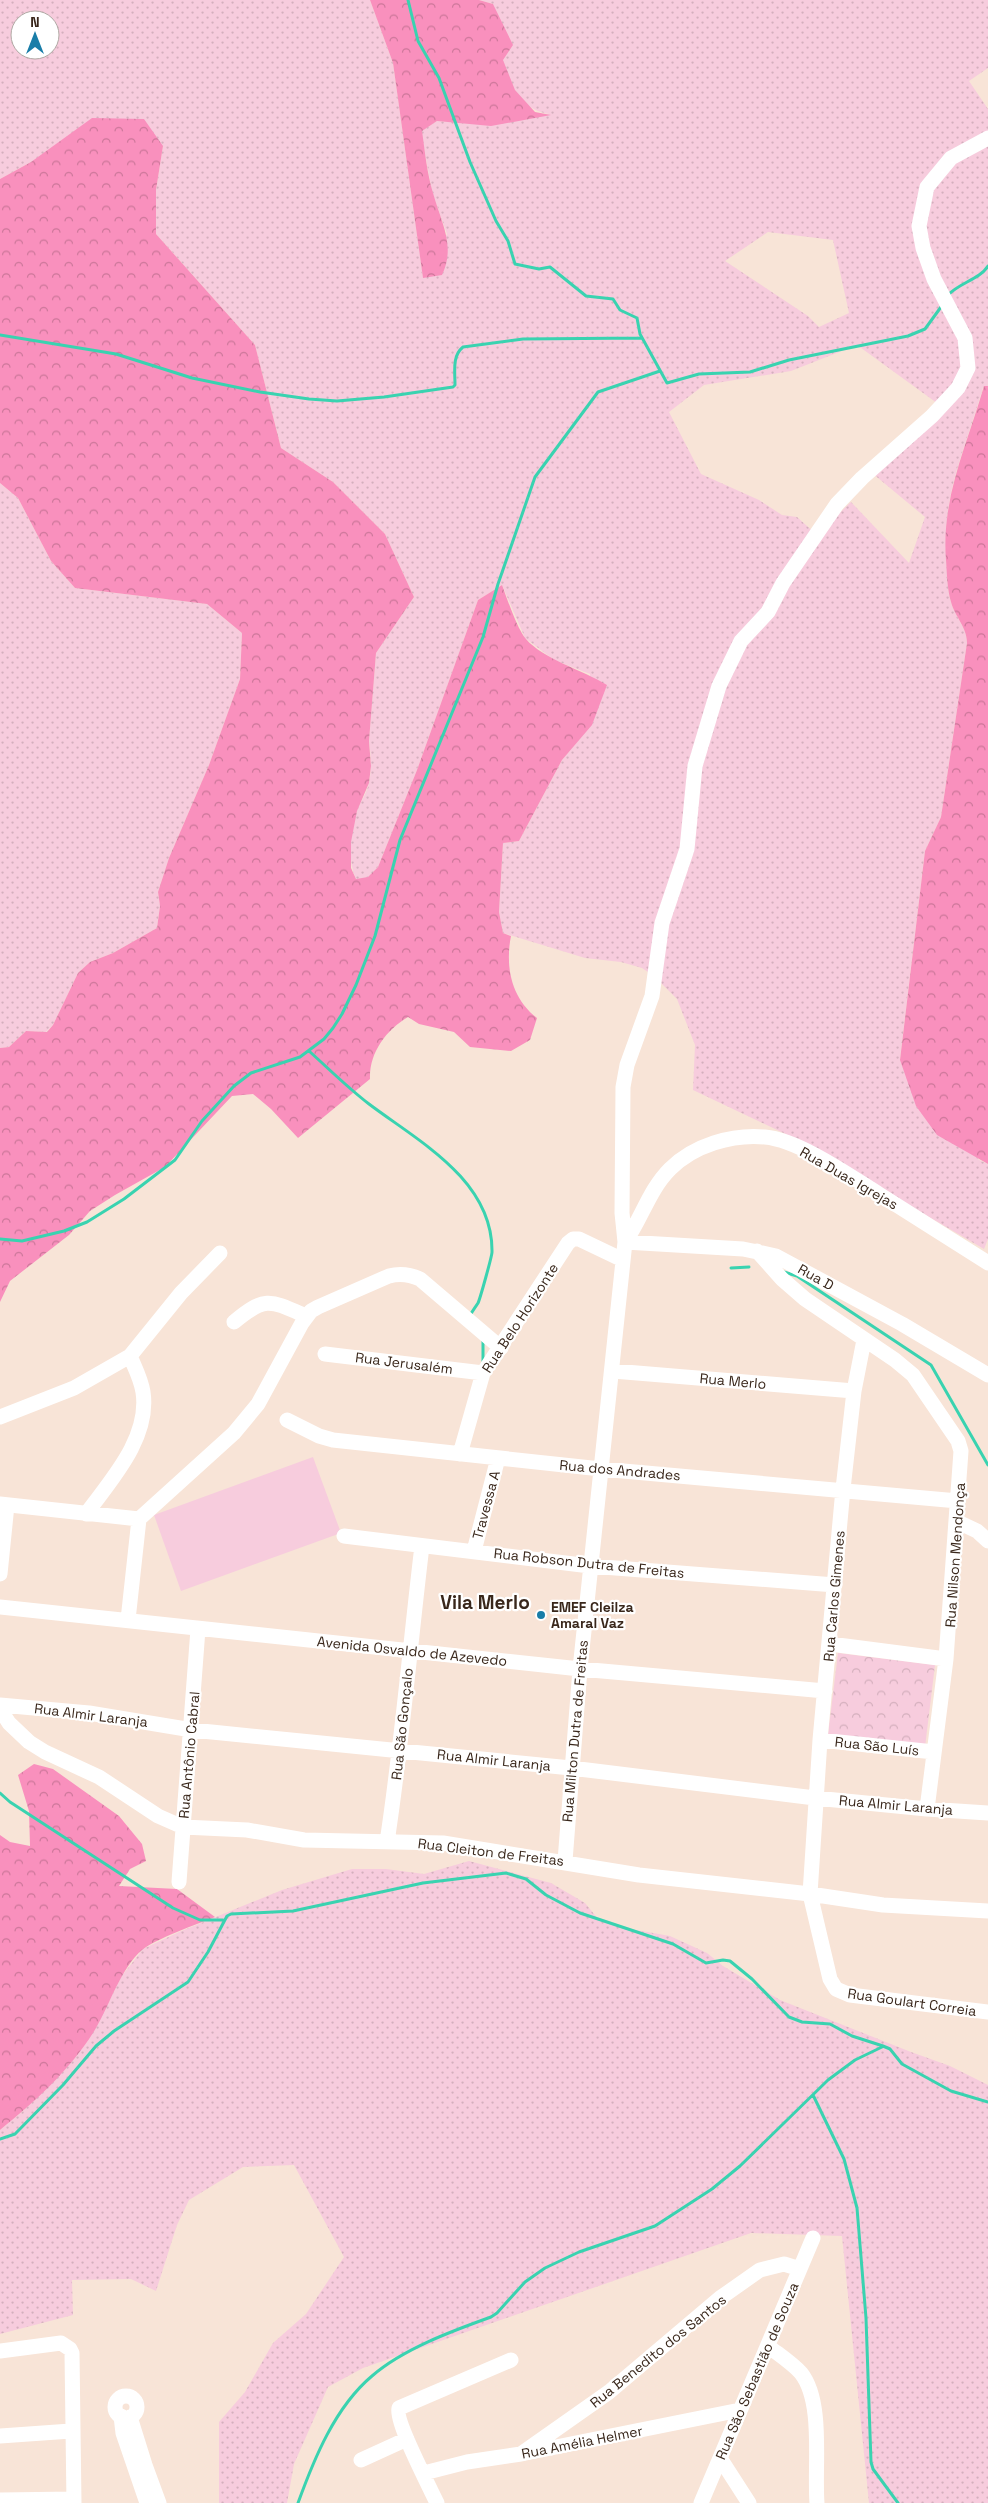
<svg xmlns="http://www.w3.org/2000/svg" width="988" height="2503" font-family="'Space Grotesk',sans-serif">
<style>
.grass{fill:url(#grass-dots);fill-rule:evenodd}
.forest{fill:url(#forest-crowns)}
.park{fill:url(#park-crowns)}
.garden{fill:#f7ccdd}
.lines{fill:none;stroke-linecap:round;stroke-linejoin:round}
.stream{stroke:#39d3b0;stroke-width:3}
.minor{stroke:#fff;stroke-width:15}
.poi-dot{fill:#197da8;stroke:#fff;stroke-width:2}
.labels{text-anchor:middle;stroke-width:4.5;stroke-linejoin:round;paint-order:stroke}
.street-label{font-size:14px;fill:#39271b;stroke:#fff}
.poi-label{font-size:14px;font-weight:bold;fill:#39271b;stroke:#fff;text-anchor:start}
.district-label{font-size:19px;font-weight:bold;fill:#39271b;stroke:#fff}
</style>
<defs>
<pattern id="grass-dots" width="8" height="8" patternUnits="userSpaceOnUse" patternTransform="scale(1.25)"><rect width="8" height="8" fill="#f7ccdd"/><path d="M2 2h.1M6 6h.1" fill="none" stroke="#d4afbd" stroke-width="1.8" stroke-linecap="round"/></pattern>
<pattern id="forest-crowns" width="20" height="18" patternUnits="userSpaceOnUse" patternTransform="scale(1.25)"><rect width="20" height="18" fill="#f990bd"/><path d="M2 6a3 3 0 1 1 6 0M12 15a3 3 0 1 1 6 0" fill="none" stroke="#cb7699"/></pattern>
<pattern id="park-crowns" width="20" height="18" patternUnits="userSpaceOnUse" patternTransform="scale(1.25)"><rect width="20" height="18" fill="#f7ccdd"/><path d="M2 6a3 3 0 1 1 6 0M12 15a3 3 0 1 1 6 0" fill="none" stroke="#d4afbd"/></pattern>
</defs>
<rect width="100%" height="100%" fill="#f8e4d7"/>
<path class="grass" d="M0 0H370L393 63 423 277 447 234 432 192 421 131 437 121 460 122 549 114C503 108 499 41 493 4L479 0H988V68L969 81 988 109V386L983 387C965 452 940 496 947 568 948 579 947 591 951 602 955 617 967 627 967 643L941 817 925 851 900 1059 979 1160 988 1164V1239L984 1249 792 1137 693 1090 695 1045 677 999 654 976 642 968 621 962 585 958 503 933 499 912 503 843 519 841 562 760 592 724 590 674 554 660 525 638 502 585 478 600 417 770 378 867 368 878 356 879C347 859 350 833 357 811 360 802 367 793 369 783 372 770 371 754 369 741L376 653 414 597 385 534 333 482 281 448 255 345 156 234V190L163 146 31 162 0 179ZM20 20H50V50H20ZM768 232 833 240 849 313 819 327 808 316 725 261ZM857 345 941 406 872 473 925 517 909 563 851 502 817 535 797 517 782 515 759 500 701 474 669 412 704 385 791 371Z
M0 483 18 498 51 561 75 588 207 604 242 633 240 679 209 765 169 858 158 892 160 906 157 928 113 953 90 962 78 973 53 1025 46 1032 26 1031 9 1047 0 1048Z
M469 1861 551 1883 585 1903 599 1920 625 1928 670 1936 707 1953 723 1966 780 2000 911 2052 950 2066 988 2085V2503H869L842 2236 751 2233 363 2368 328 2387 294 2464 287 2503H219V2422L245 2392 273 2343 306 2314 344 2257 294 2165 243 2167 189 2200 177 2225 156 2291 131 2279 72 2280 73 2315 0 2334V2130L23 2111 65 2068 95 2029 121 1977 143 1949 179 1932 282 1890 352 1869H386L424 1874Z"/>
<path class="forest" d="M370 0H479L493 4 513 45 503 60 515 90 535 112 551 115 491 126 437 121 422 131C425 152 427 173 433 193 441 222 456 246 442 275L423 278 393 63Z
M92 118 144 119 163 146 156 190V234L255 345 281 448 333 482 385 534 414 597 376 653 369 741 371 766 369 783 357 811 351 842V868L356 879 368 877 378 867 417 770 478 600 502 585C507 598 517 629 526 639 543 659 583 670 607 685L592 725 562 760 519 841 503 843 499 912 503 933 511 936C505 966 511 998 537 1018L530 1040 511 1051 470 1047 454 1032 419 1024 408 1017C386 1030 369 1053 370 1079L298 1138 271 1109 253 1094 232 1096 165 1167 115 1195 90 1211 69 1235 10 1281 0 1302V1048L9 1047 26 1031 47 1032 53 1025 78 973 90 962 113 953 157 928 160 906 158 892 169 858 209 765 240 679 242 633 207 604 75 588 51 561 18 498 0 483V179L31 162Z
M984 386H988V1164L937 1135 916 1106 900 1060 925 851 941 817 967 643C967 627 955 617 951 602 947 589 947 573 946 560 941 498 967 445 984 386Z
M34 1764 53 1769 119 1816 142 1844 146 1861 130 1869 119 1886 177 1889 215 1917C198 1924 155 1939 142 1950 121 1968 110 2004 96 2028 73 2067 35 2102 0 2130V1835L10 1842 30 1846 29 1811 18 1775Z"/>
<path class="park" d="M838 1653 935 1665 925 1747 828 1735Z"/>
<path class="garden" d="M313 1457 341 1533 181 1591 154 1515Z"/>
<g class="lines">
<path class="stream" d="M408 0 418 41 439 78 470 162 496 221 508 241 515 264 539 269 550 267 586 296 613 299 620 310 637 318 640 334 667 383 699 374 750 372 789 360 908 336 925 329 941 307
M948 295C959 283 980 279 988 266
M0 335 116 354 192 378 260 392 309 399 337 401 384 397 453 387 455 385C455 371 452 356 463 347L523 339 642 338
M309 1051C329 1069 348 1088 369 1104 418 1141 493 1180 492 1252 492 1256 480 1299 478 1303 475 1308 472 1311 470 1316
M0 1239 22 1241 64 1231 87 1222 124 1199 175 1160 202 1121 234 1086 251 1073 300 1057 324 1039 333 1028 342 1014 356 985 375 936 400 840 483 637 498 584 535 477 598 392 660 371
M731 1268 749 1267
M784 1272 797 1276 931 1365 988 1465
M483 1361V1340
M0 1793 10 1802 173 1908 200 1920H223
M813 2095 844 2159 857 2208 866 2318 871 2462 873 2469 898 2503
M0 2139 15 2134 63 2085 96 2046 114 2031 188 1982 208 1952 227 1916 231 1914 293 1911 423 1883 506 1873 526 1879 546 1895 580 1913 673 1944 706 1963 723 1960 730 1961 752 1979 789 2017 802 2022 830 2024 852 2036 883 2046 890 2049 902 2064 951 2091 988 2102
M298 2503C314 2459 335 2407 372 2376 403 2349 452 2331 491 2317L497 2313 525 2282 545 2268 579 2252 655 2226 712 2189 740 2166 828 2080 855 2060 882 2047"/>
<path class="minor" d="M625 1242C642 1218 649 1190 670 1169 694 1145 732 1134 765 1137 799 1140 850 1176 879 1194 915 1217 952 1240 988 1263
M625 1242 743 1249 776 1256 902 1324 988 1375
M757 1251 782 1279 805 1299 895 1360 913 1375 958 1441 961 1451 946 1659 927 1809
M234 1322C265 1296 270 1300 306 1316
M864 1340 854 1391 843 1489 820 1740 810 1894 830 1979 836 1989 850 1995 988 2012
M325 1354 483 1373
M613 1371 854 1391
M0 1417 74 1388 130 1356 181 1293 220 1253
M287 1420 319 1436 333 1440 601 1469 958 1501
M460 1454 483 1373 568 1243 573 1239H579L623 1260
M0 1504 139 1519
M86 1514C111 1480 150 1438 143 1392 141 1379 135 1368 130 1356
M958 1522 977 1531 988 1541
M344 1536 590 1566 835 1585
M474 1551 498 1458
M0 1574 7 1505
M0 1607 580 1669 825 1691
M128 1620 139 1519 234 1433 258 1404 302 1323 311 1311 318 1307 389 1276C400 1273 409 1274 420 1279L501 1348
M830 1644 946 1659
M0 1705 89 1713 192 1730 571 1768 815 1798 927 1809 988 1813
M0 1709 9 1723 29 1742 45 1752 99 1777 158 1816 183 1827 247 1830 304 1840 443 1843 639 1875 810 1894 883 1905 988 1911
M820 1740 934 1752
M387 1842C402 1744 410 1645 422 1546
M565 1861 580 1669 625 1242 622 1213 623 1087 627 1065 652 996 662 923 687 849 695 766 719 686 741 641 768 612 783 583 837 504 862 478 932 416 958 388 968 368 965 338 934 279 923 248 919 226 927 187 951 158 988 138
M179 1882 198 1629
M768 2346C778 2354 792 2363 801 2373 824 2402 814 2467 817 2503
M0 2351 61 2343 70 2349 72 2353 74 2503
M115 2407a11 11 0 1 1 22 0a11 11 0 1 1-22 0Z
M121 2416 123 2433 147 2503
M130 2417 145 2465 159 2503
M0 2436 71 2431
M521 2454 609 2392 720 2298 760 2270 784 2264 800 2269
M720 2458 749 2503
M361 2460 407 2439
M424 2473 467 2462 521 2454 740 2410
M0 2500 74 2499
M437 2503C430 2488 394 2419 399 2408L511 2360
M701 2503 813 2238"/>
</g>
<circle class="poi-dot" cx="541" cy="1615" r="5"/>
<g class="labels">
<g class="street-label">
<text transform="translate(849 1178) rotate(30)" y="5">Rua Duas Igrejas</text>
<text transform="translate(816 1277) rotate(29)" y="5">Rua D</text>
<text transform="translate(520 1318) rotate(-57)" y="5">Rua Belo Horizonte</text>
<text transform="translate(404 1363) rotate(7)" y="5">Rua Jerusalém</text>
<text transform="translate(733 1381) rotate(5)" y="5">Rua Merlo</text>
<text transform="translate(620 1470) rotate(5)" y="5">Rua dos Andrades</text>
<text transform="translate(486 1505) rotate(-75)" y="5">Travessa A</text>
<text transform="translate(955 1555) rotate(-86)" y="5">Rua Nilson Mendonça</text>
<text transform="translate(589 1563) rotate(6)" y="5">Rua Robson Dutra de Freitas</text>
<text transform="translate(834 1596) rotate(-85)" y="5">Rua Carlos Gimenes</text>
<text transform="translate(412 1651) rotate(6)" y="5">Avenida Osvaldo de Azevedo</text>
<text transform="translate(91 1715) rotate(7)" y="5">Rua Almir Laranja</text>
<text transform="translate(402 1724) rotate(-84)" y="5">Rua São Gonçalo</text>
<text transform="translate(575 1731) rotate(-85)" y="5">Rua Milton Dutra de Freitas</text>
<text transform="translate(877 1746) rotate(6)" y="5">Rua São Luís</text>
<text transform="translate(189 1755) rotate(-85)" y="5">Rua Antônio Cabral</text>
<text transform="translate(494 1760) rotate(6)" y="5">Rua Almir Laranja</text>
<text transform="translate(896 1805) rotate(5)" y="5">Rua Almir Laranja</text>
<text transform="translate(491 1852) rotate(7)" y="5">Rua Cleiton de Freitas</text>
<text transform="translate(912 2002) rotate(8)" y="5">Rua Goulart Correia</text>
<text transform="translate(658 2351) rotate(-39)" y="5">Rua Benedito dos Santos</text>
<text transform="translate(757 2371) rotate(-67)" y="5">Rua São Sebastião de Souza</text>
<text transform="translate(582 2442) rotate(-11)" y="5">Rua Amélia Helmer</text>
</g>
<g class="poi-label">
<text x="551" y="1612">EMEF Cleilza<tspan x="551" dy="16">Amaral Vaz</tspan></text>
</g>
<g class="district-label">
<text x="485" y="1609">Vila Merlo</text>
</g>
</g>
<g transform="translate(35 35)"><circle r="24" fill="#ffffff" stroke="#b0a9a4"/>
<path d="M0-4L9 19L0 12L-9 19Z" fill="#197da8"/>
<text y="-8" font-size="14" font-weight="bold" text-anchor="middle" fill="#39271b">N</text>
</g>
</svg>
